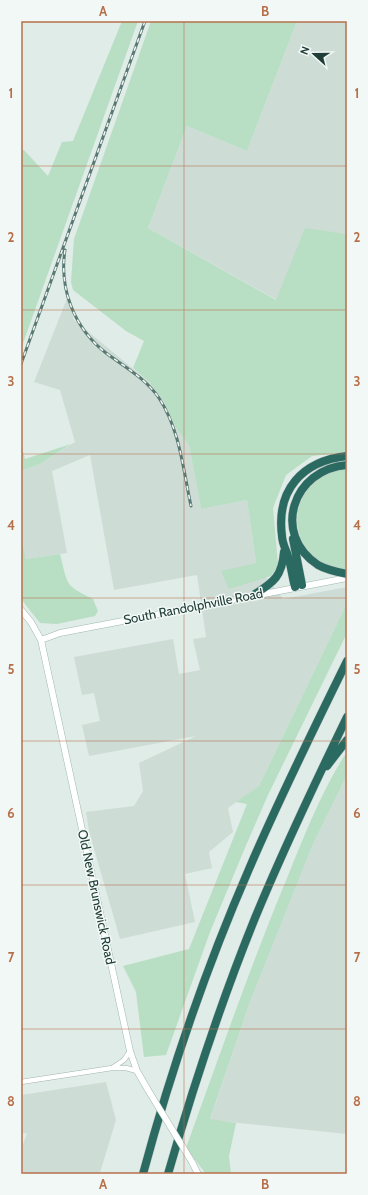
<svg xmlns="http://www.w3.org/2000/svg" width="368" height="1195" font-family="Cabin,sans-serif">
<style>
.built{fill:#cedcd6}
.green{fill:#b8dec4}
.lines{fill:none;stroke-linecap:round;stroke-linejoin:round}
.street-casing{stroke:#a3b4af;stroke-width:5.5}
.secondary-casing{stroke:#9eb8b0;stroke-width:7}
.highway-casing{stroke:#c1c9c7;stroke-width:9}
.street{stroke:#fff;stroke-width:4.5}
.secondary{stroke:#fff;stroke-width:6}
.highway{stroke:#2b6a61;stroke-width:8}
.rail-casing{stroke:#5a7972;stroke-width:3}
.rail{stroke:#f1f8f5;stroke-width:1.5;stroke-dasharray:4.5;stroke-linecap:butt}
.secondary-bridge-casing{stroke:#9eb8b0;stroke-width:7;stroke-linecap:butt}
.secondary-bridge{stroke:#fff;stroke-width:6}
.grid{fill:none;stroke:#b76f4a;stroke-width:1;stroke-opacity:0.55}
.labels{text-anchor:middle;stroke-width:3;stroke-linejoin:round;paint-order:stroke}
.street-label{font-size:13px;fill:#203d37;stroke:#f1f8f5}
.neatline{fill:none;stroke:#b76f4a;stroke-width:1.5}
.grid-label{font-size:13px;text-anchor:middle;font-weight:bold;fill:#b76f4a}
</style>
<rect width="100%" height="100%" fill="#e0ece7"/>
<path class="built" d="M297 21H347V234L305 229 277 300 148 228 187 126 247 151Z
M68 296 74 320 149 382 163 400 176 428 189 445 201 509 247 500 256 564 283 599 347 587V603L259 786 228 808 233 832 209 852 212 868 185 874 195 922 120 939 89 831 86 812 134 806 143 791 139 763 196 736 89 756 82 725 100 721 94 693 82 695 74 657 173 639 179 674 200 670 193 639 206 637 197 575 114 590 90 455 52 471 67 553 26 559 21 536V471L40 464 75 442 60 390 34 382Z
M347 775V1134L210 1120 250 1002 313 844Z
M106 1082 116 1120 100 1173 102 1174H21V1150L27 1133 21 1134V1095Z"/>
<path class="green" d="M122 21H138L21 349V150H24L48 176 62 142 73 141Z
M151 21H297L247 151 187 126 148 228 276 300 305 228 347 234V452L312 456 286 475 273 508 278 565 271 576 229 589 221 571 256 563 247 500 201 509 189 445 176 428 163 400 149 382 133 368 144 341 126 331 73 290 71 282 74 239Z
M71 444 40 464 21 471V445L25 459Z
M347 469V569C300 569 279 511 316 481 325 473 336 471 347 469Z
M21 536 26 559 60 554C68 585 64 585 93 599L98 611 95 616 57 624 40 623 21 599Z
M347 603V633L268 795 247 843 210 932 166 1055 144 1057 136 992 123 966 189 949 247 804 236 802 259 786Z
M347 752V775L313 844 250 1002 210 1119 236 1123 229 1156 231 1174H206L186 1148C219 1057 250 967 287 878 303 839 323 787 347 752Z"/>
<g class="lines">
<defs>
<path id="street" d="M112 1068 124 1060 130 1051
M21 1082 112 1068H126L137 1071"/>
<path id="secondary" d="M21 610 31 622 41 640 130 1051 137 1071 148 1090
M41 640 60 633 347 578
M192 1162 198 1174"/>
<path id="highway" d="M347 465C293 469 271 534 318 565 327 570 337 572 347 574
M293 539 302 585
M295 587C292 576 291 564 287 553 285 548 282 542 282 536 276 490 302 461 347 456
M255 594C274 582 282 576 284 552
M327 766 347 740
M143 1174C171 1070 206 968 249 869 279 799 313 730 347 661
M168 1174C193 1087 221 1002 255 918 283 850 315 783 347 717"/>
</defs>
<use href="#street" class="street-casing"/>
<use href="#secondary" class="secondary-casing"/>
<use href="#highway" class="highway-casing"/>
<use href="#street" class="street"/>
<use href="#secondary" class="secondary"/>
<use href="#highway" class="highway"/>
<defs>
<path id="rail" d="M65 250C59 289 74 328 106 353 125 367 145 378 159 398 180 430 183 469 191 506
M21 364 145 21"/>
</defs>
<use href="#rail" class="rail-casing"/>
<use href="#rail" class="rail"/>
<defs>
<path id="secondary-bridge" d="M148 1090 192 1162"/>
</defs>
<use href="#secondary-bridge" class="secondary-bridge-casing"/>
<use href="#secondary-bridge" class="secondary-bridge"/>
</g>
<path class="grid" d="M184 21V1174M21 166H347M21 310H347M21 454H347M21 598H347M21 741H347M21 885H347M21 1029H347"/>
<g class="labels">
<g class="street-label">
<text transform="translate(193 606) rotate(-11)" y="5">South Randolphville Road</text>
<text transform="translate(97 897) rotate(78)" y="5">Old New Brunswick Road</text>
</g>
</g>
<rect width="368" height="1195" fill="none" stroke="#f1f8f5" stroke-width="44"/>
<g transform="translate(314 54) rotate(291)" stroke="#f1f8f5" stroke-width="3" paint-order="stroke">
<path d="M0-3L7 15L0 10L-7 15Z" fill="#203d37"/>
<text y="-6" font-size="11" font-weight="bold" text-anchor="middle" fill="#203d37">N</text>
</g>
<rect x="22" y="22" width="324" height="1151" class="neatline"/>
<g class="grid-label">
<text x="103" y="16">A</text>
<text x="265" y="16">B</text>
<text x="11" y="98">1</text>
<text x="357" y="98">1</text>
<text x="11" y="242">2</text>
<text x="357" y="242">2</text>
<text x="11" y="386">3</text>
<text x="357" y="386">3</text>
<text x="11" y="530">4</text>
<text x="357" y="530">4</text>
<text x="11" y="674">5</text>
<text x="357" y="674">5</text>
<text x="11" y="818">6</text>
<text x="357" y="818">6</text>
<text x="11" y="962">7</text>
<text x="357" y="962">7</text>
<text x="11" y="1106">8</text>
<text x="357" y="1106">8</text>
<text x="103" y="1189">A</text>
<text x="265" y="1189">B</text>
</g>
</svg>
